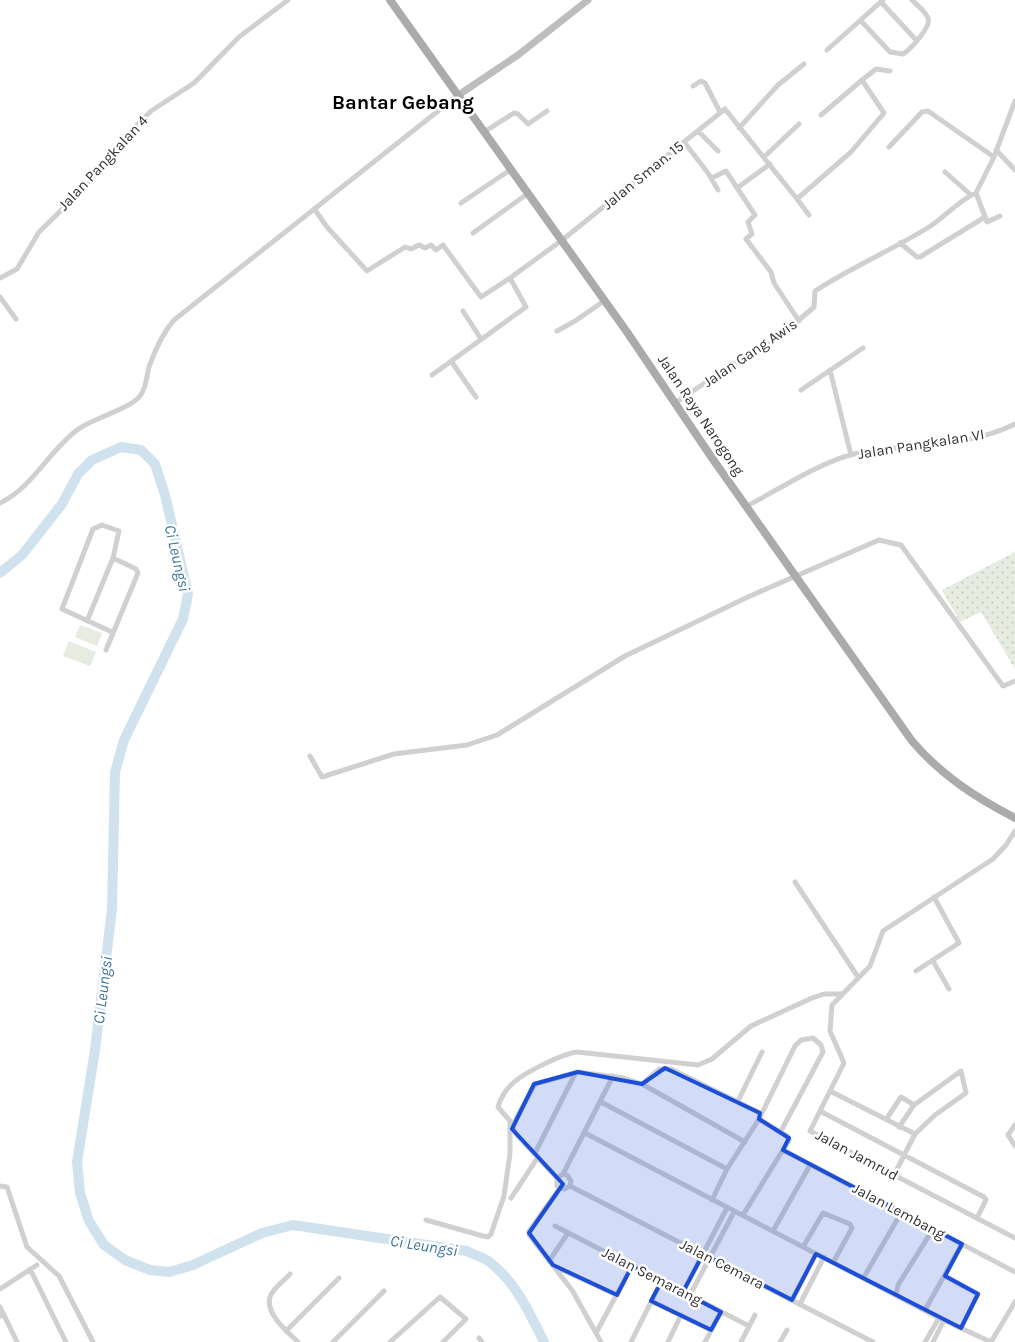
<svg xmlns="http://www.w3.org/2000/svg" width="1015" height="1342" font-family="Karla,sans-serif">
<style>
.grass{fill:url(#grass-dots)}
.garden{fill:#e6ecdf}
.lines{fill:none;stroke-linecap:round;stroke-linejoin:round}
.river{stroke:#cfe2ee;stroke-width:10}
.street{stroke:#d0d0d0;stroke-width:5}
.secondary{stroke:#bdbdbd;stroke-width:7}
.primary{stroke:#ababab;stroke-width:8}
.marked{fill:#1d4ed8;fill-opacity:0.2;stroke:#1d4ed8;stroke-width:4;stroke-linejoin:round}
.labels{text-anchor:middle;stroke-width:5;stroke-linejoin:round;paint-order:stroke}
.street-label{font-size:15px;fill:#333;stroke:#fff}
.water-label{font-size:16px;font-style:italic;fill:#3f7597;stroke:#fff}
.district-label{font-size:20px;font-weight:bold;fill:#000;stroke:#fff}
</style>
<defs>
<pattern id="grass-dots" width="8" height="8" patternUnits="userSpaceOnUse" patternTransform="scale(1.25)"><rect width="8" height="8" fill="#e6ecdf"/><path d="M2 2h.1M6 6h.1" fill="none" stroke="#c6cbc0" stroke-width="1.8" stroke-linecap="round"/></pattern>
</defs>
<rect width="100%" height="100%" fill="#fff"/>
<path class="grass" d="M1015 552V669L981 612 960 622 942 590Z"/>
<path class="garden" d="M80 625 102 633 97 646 75 637Z
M69 641 96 652 90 666 63 656Z"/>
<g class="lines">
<path class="river" d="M0 573 22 555 62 504 78 474 92 460 121 447 141 450 155 464 165 495 188 594 183 619 124 740 115 772 112 909 95 1050 77 1162 80 1193 89 1221 104 1245 125 1260 150 1270 169 1272 193 1265 262 1233 293 1225 467 1251C474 1255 485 1258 491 1263 517 1284 530 1314 544 1342"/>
<path class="street" d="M881 2 917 41
M861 21 890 52 903 54C910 50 932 26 928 18 926 12 917 5 912 0
M827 50 883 0
M862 80 876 69 890 71
M693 86 701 81 705 83 720 112
M739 128 778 85 804 64
M698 131 718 151
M484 132 514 113 518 114 528 124 547 111
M684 142 708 173 718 190
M889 147 922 112 928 111 994 157
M996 150 1015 170
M764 157 799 124
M945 172 971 195
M712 178 726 171 755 215 748 222 752 234 746 239 771 272 774 283 799 321
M737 188 770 164
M797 199 809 215
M461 203 510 170
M315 210 327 227 367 271 405 247 411 249 419 245 425 248 431 245 436 250 443 245 481 297 510 278
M1000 216 987 222 976 193 994 157 1015 101
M473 233 527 194
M900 243 917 257H920L985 217
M0 278 17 269 39 232 84 188 136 126 151 111 194 83 239 37 288 0
M0 297 16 319
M463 311 481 339
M557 331 575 321 604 301
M451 361 476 397
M830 370 851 455
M432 375 526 307 510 278 561 241 725 109 797 199 851 152 884 113 862 80 821 115
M801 390 863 348
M675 403 741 359 756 352 778 338 814 307 815 291C852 267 892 250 929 227 945 217 959 200 976 193
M0 503C33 487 48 452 77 430 93 418 130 409 140 396 147 387 146 377 149 367 155 350 162 334 174 320L457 96
M747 506C778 490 820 462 854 454 907 443 965 449 1015 424
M87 621 113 558
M106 650 138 573 136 569 113 558 119 531 102 525 93 529 62 609 112 632
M310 756 322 777 394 754 467 745 497 735 625 656 750 596 879 540 901 545 1003 686 1015 681
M1015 831 1006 845 993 859 883 931 870 966 832 1005 830 1031 844 1063 810 1131 1015 1238
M795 882 858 977
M933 961 949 989
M916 971 959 943 934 897
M642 1084 659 1069H671L760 1113
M830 1091 915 1134
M738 1101 762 1052
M601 1102 727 1169
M820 1111 984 1197 986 1200 977 1218
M887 1118 901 1097 914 1105
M1015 1125 1008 1135 1015 1146
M585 1133 939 1318 991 1342
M783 1150 1015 1272
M535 1153 576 1072
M563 1174 613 1076
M894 1175 915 1134 935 1115 966 1093 961 1071 914 1105 899 1127
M557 1178 563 1174 567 1175 571 1181 570 1186 564 1189 557 1186V1178L516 1134 512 1126 535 1084 578 1072 624 1078 642 1084 745 1142
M0 1186 7 1187 27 1247 59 1276 93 1342
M570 1186 873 1342
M560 1188 529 1231V1235L572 1290 601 1342
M511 1198 538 1157
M712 1200 727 1169 759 1119 795 1046 801 1040 813 1038 821 1045 823 1052 781 1131
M743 1215 789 1140 787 1136 759 1119
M426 1220 483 1236 488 1237 491 1234 504 1196 510 1153V1121L498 1107C500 1099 506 1089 512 1084 523 1073 562 1054 577 1052L698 1065 712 1059 751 1026 812 998 824 994H841
M555 1226 749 1326
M773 1231 810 1165
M803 1247 823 1213 850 1224 852 1228 834 1261
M549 1261 568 1233
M556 1267 617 1295
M30 1269 66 1342
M290 1274C285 1280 272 1289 270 1297 265 1314 288 1332 298 1342
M945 1276 978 1294 961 1328
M864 1277 901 1213
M0 1289 37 1265
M683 1292 727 1208
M690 1295 734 1212
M896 1295 898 1285 933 1229
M792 1300 816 1254
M651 1301 711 1330
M800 1304 824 1257
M0 1307 4 1315
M925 1310 962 1244
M0 1316 4 1315 17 1342
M286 1331 339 1278
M596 1333 632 1266
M479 1338 482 1342
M333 1342 384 1291
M390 1342 440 1297 466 1319 443 1342
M631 1342 661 1282
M668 1342 681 1315
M705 1342 721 1312
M741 1342 755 1315
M780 1342 787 1330
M925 1342 939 1318
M933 1342 944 1320
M991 1342 1015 1302"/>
<path class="secondary" d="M457 96 518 55 588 0"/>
<path class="primary" d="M390 0 627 332 712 458 912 741C942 776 975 797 1015 818"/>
</g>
<path class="marked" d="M665 1068 760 1113 759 1119 789 1138 783 1150 962 1244 945 1276 978 1294 961 1328 816 1254 792 1300 703 1254 683 1292 721 1312 711 1330 651 1301 661 1282 632 1266 617 1295 553 1265 529 1233 563 1184 512 1129 534 1084 578 1072 642 1084Z"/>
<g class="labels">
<g class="street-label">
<text transform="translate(103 163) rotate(-47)" y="5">Jalan Pangkalan 4</text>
<text transform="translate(643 175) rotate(-39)" y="5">Jalan Sman. 15</text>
<text transform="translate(750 353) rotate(-34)" y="5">Jalan Gang Awis</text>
<text transform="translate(701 415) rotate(56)" y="5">Jalan Raya Narogong</text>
<text transform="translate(921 444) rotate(-9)" y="5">Jalan Pangkalan VI</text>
<text transform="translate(857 1155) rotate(28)" y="5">Jalan Jamrud</text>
<text transform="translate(899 1211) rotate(28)" y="5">Jalan Lembang</text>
<text transform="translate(722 1264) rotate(27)" y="5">Jalan Cemara</text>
<text transform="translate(652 1276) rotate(27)" y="5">Jalan Semarang</text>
</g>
<g class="water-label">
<text transform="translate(178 558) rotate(77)" y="6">Ci Leungsi</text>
<text transform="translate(102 990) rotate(-83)" y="6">Ci Leungsi</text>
<text transform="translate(424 1245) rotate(9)" y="6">Ci Leungsi</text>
</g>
<g class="district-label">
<text x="403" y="109">Bantar Gebang</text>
</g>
</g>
</svg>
